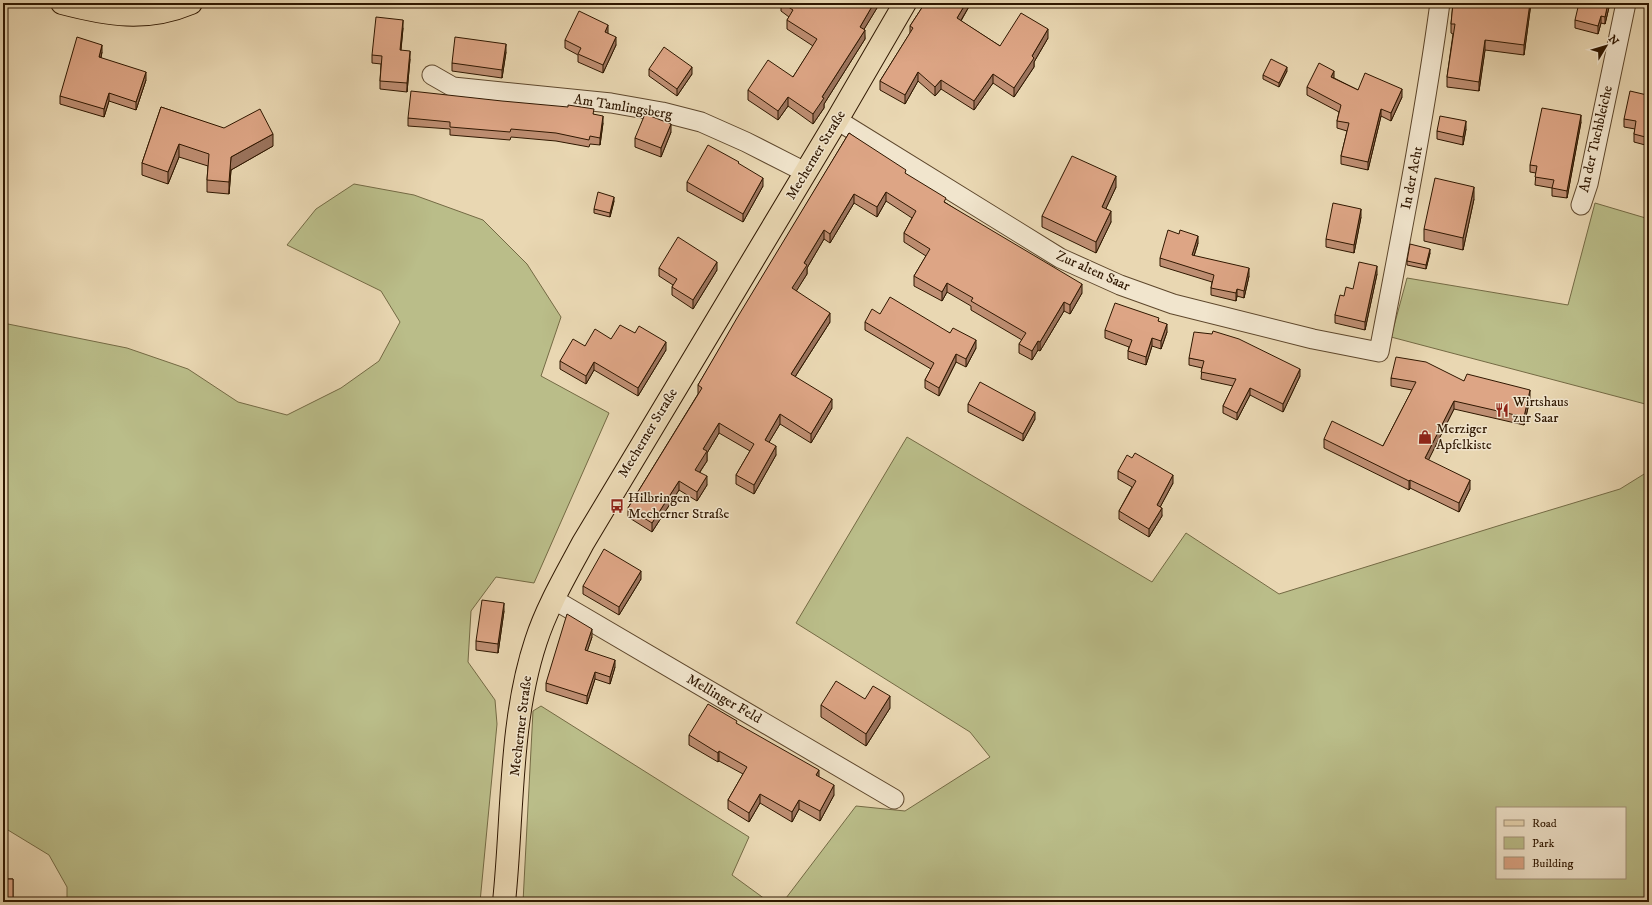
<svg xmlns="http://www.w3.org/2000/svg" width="1652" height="905" font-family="'IM FELL DW Pica',serif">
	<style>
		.green { fill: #babd89; stroke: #746a44; fill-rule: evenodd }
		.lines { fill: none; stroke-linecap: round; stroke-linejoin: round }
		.minor-casing { stroke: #5e472c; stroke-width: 21 }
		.major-casing { stroke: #2f1700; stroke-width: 24 }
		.minor { stroke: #f1e5cd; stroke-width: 19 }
		.major { stroke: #e9d7b2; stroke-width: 22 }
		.wall { fill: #be8e72; stroke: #2f1700 }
		.shaded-wall { fill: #9b745d; stroke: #2f1700 }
		.building { fill: #dda585; stroke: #2f1700 }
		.labels { text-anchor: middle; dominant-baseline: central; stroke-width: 3; stroke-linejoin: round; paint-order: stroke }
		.street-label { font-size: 14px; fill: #2f1700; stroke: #f1e5cd }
		.poi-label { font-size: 14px; fill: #2f1700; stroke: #f1e5cd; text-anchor: start }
	</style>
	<rect width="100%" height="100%" fill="#e9d7b2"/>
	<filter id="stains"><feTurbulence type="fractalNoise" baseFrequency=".005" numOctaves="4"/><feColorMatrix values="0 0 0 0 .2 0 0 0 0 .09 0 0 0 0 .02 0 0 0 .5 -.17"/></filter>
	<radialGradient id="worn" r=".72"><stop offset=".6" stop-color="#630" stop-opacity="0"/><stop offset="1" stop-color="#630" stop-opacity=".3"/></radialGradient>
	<path class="green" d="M354 184 414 195 483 220 527 264 561 317 541 376 609 413 534 583 496 577 471 611 468 662 495 700 497 724 480 902H67V887L49 855 3 827V323L127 348 188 369 238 402 287 415 341 388 379 361 400 322 381 291 287 245 316 209Z
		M1595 203 1649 219V405L1391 337 1407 278 1568 305Z
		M907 437 1152 582 1186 533 1279 594 1504 524 1620 489 1649 471V902H783L856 806 905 811 990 757 970 732 796 623ZM1497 808H1625V878H1497Z
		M541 706 749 837 732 875 769 902H523L533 711Z"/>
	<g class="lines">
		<defs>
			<path id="minor" d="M432 75 453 87 611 103 662 112 701 122 746 142 805 172
				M837 120 1060 258 1120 285 1173 304 1313 339 1379 352C1401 236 1424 120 1440 3
				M1581 205 1588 184 1626 3
				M553 599 894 799"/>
			<path id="major" d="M62 3C108 15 146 22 191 3
				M504 902C513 818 509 722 536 641 547 607 566 575 583 543L837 120 905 3"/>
		</defs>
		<use href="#minor" class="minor-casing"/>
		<use href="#major" class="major-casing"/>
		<use href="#minor" class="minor"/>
		<use href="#major" class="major"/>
	</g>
	<path class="wall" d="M781 3H880L864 29 865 39 824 104V108L813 124 788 106 778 120 748 100V90L793 77 813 46 787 29V20L789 17 781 11Z
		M925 3H971L961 21 1000 46 1048 38 1034 62V67L1014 97 993 83 974 110 941 89 935 96 918 81 905 104 880 90V81L910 33V26Z
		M1453 3H1531L1524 55 1485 50 1479 91 1447 87V77L1453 34 1451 33V24Z
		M1610 3 1605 24 1601 23 1598 34 1575 28V20Z
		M403 28 401 50 410 59 407 92 380 89V81L381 64 372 63V55Z
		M608 33 616 45 603 73 578 62V55L565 48V40Z
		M102 52 101 58 146 80 136 110 109 101 104 117 60 104V96Z
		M506 52 502 78 452 71V63Z
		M649 69 692 74 677 96 649 76Z
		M1287 71 1279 87 1263 79V75Z
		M1334 78 1358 90 1402 97 1391 121 1381 116 1368 170 1341 164V156L1347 131 1337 128V121L1339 112 1307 95V87Z
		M1649 85V146L1634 142V134L1635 129 1624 127V119L1647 95Z
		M161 107 273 146 231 170 229 194 207 192V180L208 166 179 157 168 184 142 175V163Z
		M594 114 603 123 600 145 590 144 589 147 556 141 511 137 510 140 450 135V129L408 126V118Z
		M1581 122 1567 198 1552 196V188L1535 185 1536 173 1530 172V165Z
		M1466 129 1463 145 1437 139V131Z
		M671 132 661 157 635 147V138Z
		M849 133 946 203 1082 293 1070 314 1064 311 1040 351 1038 350 1032 360 1019 353V344L1022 340 971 310V306L947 292 942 301 914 286V276L926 256 904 242V233L912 218 886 201 877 217 854 203 830 243 824 239 807 268V274L796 291 830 322 795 377 832 408 811 443 780 424 769 442 776 455 754 494 736 484V475L750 451 719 433 707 453V461L700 472 707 485 697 501 679 490 652 532 628 517V508L698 394V385Z
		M739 164 763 186 743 222 687 191V182Z
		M1116 187 1106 208 1111 222 1096 253 1042 227V216Z
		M1474 199 1463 250 1424 241V229Z
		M614 201 610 217 594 213V209Z
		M1361 217 1354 253 1326 247V239Z
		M1198 243 1194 256 1249 276 1244 298 1237 296 1236 301 1211 295V288L1212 282 1160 266V258Z
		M1430 253 1426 269 1407 265V261Z
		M659 268 717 270 693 309 672 295V287L673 285 659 276Z
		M1377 274 1365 330 1335 323V315L1344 296Z
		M880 314 950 333 976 348 966 367 956 362 939 396 925 388V380L931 369 865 330V322Z
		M1159 321 1167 332 1161 349 1152 346 1146 365 1128 359V351L1129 347 1105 338V330Z
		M635 333 666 350 638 396 594 370 586 384 560 369V361L585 346Z
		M1189 358 1300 376 1283 412 1250 395 1237 420 1223 413V406L1233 386 1201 379 1202 368 1189 365Z
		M1391 378 1464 381 1530 399 1524 425 1454 409 1428 460 1470 489 1459 512 1410 488 1409 490 1324 448V439L1383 446 1412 390 1391 386Z
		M968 404 1035 419 1023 441 968 412Z
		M1118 471 1173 483 1160 507 1162 516 1149 537 1119 519V511L1132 487 1118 479Z
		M641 579 619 615 583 594V586Z
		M504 611 498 653 476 650V641Z
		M592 637 587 651 615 667 610 684 595 679 587 704 546 691V683Z
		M821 705 890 708 866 746 821 717Z
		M737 724 819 777 834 795 820 821 799 809 792 822 760 803 749 822 728 809V800L743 774 719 761 718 762 689 745V735Z
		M3 879H13V902H3Z"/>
	<path class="shaded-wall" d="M874 3H880L860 36V27Z
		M966 3H971L957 27V18Z
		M1530 3H1531L1524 55V45Z
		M1608 3H1610L1605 24V17Z
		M1601 16V23L1598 34V26Z
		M403 20V28L400 58V50Z
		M608 25V33L605 40V32Z
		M1048 29V38L1034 62V67L1014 97V88L1032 56Z
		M865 30V39L824 104V108L813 124V114L822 97Z
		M616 37V45L603 73V65Z
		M1485 40V50L1479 91V82Z
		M506 44V52L502 78V70Z
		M102 45V52L99 65V57Z
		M410 51V59L407 92V83Z
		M692 67V74L677 96V89Z
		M1287 67V71L1279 87V83Z
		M1334 71V78L1331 77Z
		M146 72V80L136 110V102Z
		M918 72V81L905 104V95Z
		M993 74V83L974 110V101Z
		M941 80V89L935 96V87Z
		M1402 89V97L1391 121V113Z
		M109 93V101L104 117V109Z
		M788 97V106L778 120V111Z
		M1381 109V116L1368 170V162Z
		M1581 115V122L1567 198V191Z
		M603 116V123L600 145V138Z
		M1466 121V129L1463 145V137Z
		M671 124V132L661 157V148Z
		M273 134V146L231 170 229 194V182L231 157Z
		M179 144V157L168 184V172Z
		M1116 176V187L1102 217V207Z
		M763 178V186L743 222V214Z
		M1474 187V199L1463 250V238Z
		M886 192V201L877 217V207Z
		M854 194V203L830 243V234Z
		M614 197V201L610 217V213Z
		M1361 209V217L1354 253V245Z
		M1111 211V222L1096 253V242Z
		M824 230V239L807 268V274L792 298V288L804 263Z
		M1198 236V243L1192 262V255Z
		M1430 249V253L1426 269V265Z
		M717 262V270L693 309V300Z
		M1377 266V274L1365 330V322Z
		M1249 268V276L1244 298V291Z
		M947 283V292L942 301V292Z
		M1082 284V293L1070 314V305Z
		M1237 289V296L1236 301V293Z
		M1064 302V311L1040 351V342Z
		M830 313V322L791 383V374Z
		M1167 324V332L1161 349V341Z
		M1152 338V346L1146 365V357Z
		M976 340V348L966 367V359Z
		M1038 341V350L1032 360V351Z
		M666 342V350L638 396V388Z
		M956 354V362L939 396V388Z
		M594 362V370L586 384V376Z
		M1300 369V376L1283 412V404Z
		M1250 388V395L1237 420V413Z
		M1530 390V399L1524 425V417Z
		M832 399V408L811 443V434Z
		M1454 401V409L1425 467V458Z
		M1035 412V419L1023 441V434Z
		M780 414V424L765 449V440Z
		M719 423V433L707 453V461L695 479V470L703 449Z
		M776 446V455L754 494V485Z
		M1173 475V483L1157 513V505Z
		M707 476V485L697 501V492Z
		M1410 480V488L1409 490V481Z
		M1470 480V489L1459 512V503Z
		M679 481V490L652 532V523Z
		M1162 508V516L1149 537V529Z
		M641 571V579L619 615V607Z
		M504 603V611L498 653V644Z
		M592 629V637L585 658V650Z
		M615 660V667L610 684V677Z
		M595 672V679L587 704V696Z
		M890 696V708L866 746V734Z
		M719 751V761L718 762V753Z
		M819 770V779L816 775Z
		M834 785V795L820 821V811Z
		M760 794V803L749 822V813Z
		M799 800V809L792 822V812Z"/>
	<path class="building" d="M782 3H874L860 27 865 30 822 97 824 98 813 114 788 97 778 111 748 90 768 60 793 77 817 39 787 20 793 10Z
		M925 3H966L957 18 1000 46 1021 13 1048 29 1032 56 1034 58 1014 88 993 74 974 101 941 80 935 87 918 72 905 95 880 81 913 28 910 26Z
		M1453 3H1530L1524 45 1485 40 1479 82 1447 77 1455 24H1451Z
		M1579 3H1608L1605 17 1601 16 1598 26 1575 20Z
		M579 11 608 25 605 32 616 37 603 65 578 54 581 48 565 40Z
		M376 17 403 20 400 50 410 51 407 83 380 81 382 56 372 55Z
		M77 37 102 45 99 57 146 72 136 102 109 93 104 109 60 96Z
		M455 37 506 44 502 70 452 63Z
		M664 47 692 67 677 89 649 69Z
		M1271 59 1287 67 1279 83 1263 75Z
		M1319 63 1334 71 1331 77 1358 90 1365 73 1402 89 1391 113 1381 109 1368 162 1341 156 1349 123 1337 121 1341 105 1307 87Z
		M1649 85V138L1634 134 1636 121 1624 119 1630 91 1647 95Z
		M411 91 502 101 568 107V105L594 109 593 114 603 116 600 138 590 136 589 140 556 133 511 129 510 132 450 127V122L408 118Z
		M161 107 224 128 260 109 273 134 231 157 229 182 207 180 209 154 179 144 168 172 142 163Z
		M1542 108 1581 115 1567 191 1552 188 1554 180 1535 177 1537 166 1530 165Z
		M645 114 671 124 661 148 635 138Z
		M1440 116 1466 121 1463 137 1437 131Z
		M849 133 906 170 905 173 946 198 944 202 1082 284 1070 305 1064 302 1040 342 1038 341 1032 351 1019 344 1026 333 971 301 973 298 947 283 942 292 914 276 930 249 904 233 916 211 886 192 877 207 854 194 830 234 824 230 804 263 807 265 792 288 830 313 791 374 832 399 811 434 780 414 765 440 776 446 754 485 736 475 754 444 719 423 703 449 707 451 695 470 707 476 697 492 679 481 652 523 628 508 702 388 698 385 737 318Z
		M708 145 739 162 738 163 763 178 743 214 687 182Z
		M1072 156 1116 176 1102 207 1111 211 1096 242 1042 216Z
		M1435 178 1474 187 1463 238 1424 229Z
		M598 192 614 197 610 213 594 209Z
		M1333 203 1361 209 1354 245 1326 239Z
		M1168 230 1179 234 1180 230 1198 236 1192 255 1249 268 1244 291 1237 289 1236 293 1211 288 1214 275 1160 258Z
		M678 237 717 262 693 300 672 287 677 279 659 268Z
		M1410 244 1430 249 1426 265 1407 261Z
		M1359 262 1377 266 1365 322 1335 315 1340 295 1344 296 1346 287 1353 289Z
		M890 297 950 333 953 328 976 340 966 359 956 354 939 388 925 380 934 363 865 322 872 309 880 314Z
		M1115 303 1159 318 1158 321 1167 324 1161 341 1152 338 1146 357 1128 351 1132 340 1105 330Z
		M620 325 635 333 639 326 666 342 638 388 594 362 586 376 560 361 573 339 585 346 595 329 611 339Z
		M1213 331 1239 339 1300 369 1283 404 1250 388 1237 413 1223 406 1236 379 1201 372 1204 361 1189 358 1194 332 1212 334Z
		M1396 357 1426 362 1464 381 1467 374 1530 390 1524 417 1454 401 1425 458 1470 480 1459 503 1410 480 1409 481 1324 439 1332 421 1383 446 1416 382 1391 378Z
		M980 382 1035 412 1023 434 968 404Z
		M1135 453 1173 475 1157 505 1162 508 1149 529 1119 511 1136 481 1118 471 1127 455 1132 458Z
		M604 549 641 571 619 607 583 586Z
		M482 600 504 603 498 644 476 641Z
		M567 614 592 629 585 650 615 660 610 677 595 672 587 696 546 683Z
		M836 681 865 699 873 686 890 696 866 734 821 705Z
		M708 704 737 721 736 723 819 770 816 775 834 785 820 811 799 800 792 812 760 794 749 813 728 800 747 767 719 751 718 753 689 735Z
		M3 879H13V899L3 898Z"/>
	<defs>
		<symbol id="restaurant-bare" viewBox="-9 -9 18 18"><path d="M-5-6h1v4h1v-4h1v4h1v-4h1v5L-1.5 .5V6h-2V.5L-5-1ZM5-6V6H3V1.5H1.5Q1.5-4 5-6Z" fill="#8f2418" stroke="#f1e5cd" stroke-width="2.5" paint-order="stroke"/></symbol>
		<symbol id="shop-bare" viewBox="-9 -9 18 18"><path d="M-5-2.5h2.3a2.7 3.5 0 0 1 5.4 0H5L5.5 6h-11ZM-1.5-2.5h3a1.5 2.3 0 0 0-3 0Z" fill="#8f2418" stroke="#f1e5cd" stroke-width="2.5" paint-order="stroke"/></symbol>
		<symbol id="bus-bare" viewBox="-9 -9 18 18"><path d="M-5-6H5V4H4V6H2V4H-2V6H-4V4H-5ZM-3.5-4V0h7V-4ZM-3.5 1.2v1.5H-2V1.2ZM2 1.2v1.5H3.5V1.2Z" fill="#8f2418" stroke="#f1e5cd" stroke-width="2.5" paint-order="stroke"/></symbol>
	</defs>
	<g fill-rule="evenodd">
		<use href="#restaurant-bare" x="1492" y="400" width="20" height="20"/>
		<use href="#shop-bare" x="1415" y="427" width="20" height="20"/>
		<use href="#bus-bare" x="607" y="496" width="20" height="20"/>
	</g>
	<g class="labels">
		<g class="street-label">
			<text transform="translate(623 107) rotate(9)">Am Tamlingsberg</text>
			<text transform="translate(1596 139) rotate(-77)">An der Tuchbleiche</text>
			<text transform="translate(816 155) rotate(-59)">Mecherner Straße</text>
			<text transform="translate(1412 178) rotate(-79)">In der Acht</text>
			<text transform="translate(1093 271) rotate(24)">Zur alten Saar</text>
			<text transform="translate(648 433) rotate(-59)">Mecherner Straße</text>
			<text transform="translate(724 699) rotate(30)">Mellinger Feld</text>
			<text transform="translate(521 726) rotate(-83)">Mecherner Straße</text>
		</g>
		<g class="poi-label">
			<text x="1513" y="402">Wirtshaus<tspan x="1513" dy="16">zur Saar</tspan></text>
			<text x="1436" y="429">Merziger<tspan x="1436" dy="16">Apfelkiste</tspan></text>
			<text x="628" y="498">Hilbringen<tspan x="628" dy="16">Mecherner Straße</tspan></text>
		</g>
	</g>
	<rect width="1652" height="905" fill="none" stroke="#e9d7b2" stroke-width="16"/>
	<rect x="4" y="4" width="1644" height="897" fill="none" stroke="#2f1700" stroke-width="2"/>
	<rect x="8" y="8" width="1636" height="889" fill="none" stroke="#2f1700"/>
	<rect x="1496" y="807" width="130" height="72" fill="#f1e5cd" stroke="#a3937b"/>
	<rect x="1504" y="820" width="20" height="6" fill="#e9d7b2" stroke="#a3937b"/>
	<text x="1532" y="827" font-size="12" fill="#2f1700">Road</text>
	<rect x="1504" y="837" width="20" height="12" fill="#babd89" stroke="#a3937b"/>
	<text x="1532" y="847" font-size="12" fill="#2f1700">Park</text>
	<rect x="1504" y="857" width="20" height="12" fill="#dda585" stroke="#a3937b"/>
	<text x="1532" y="867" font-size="12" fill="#2f1700">Building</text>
	<g transform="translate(1606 46) rotate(52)" stroke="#f1e5cd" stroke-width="3" paint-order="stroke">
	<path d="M0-3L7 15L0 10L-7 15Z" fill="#2f1700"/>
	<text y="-6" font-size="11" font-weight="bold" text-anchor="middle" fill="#2f1700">N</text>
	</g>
	<rect width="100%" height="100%" filter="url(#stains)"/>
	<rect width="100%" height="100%" fill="url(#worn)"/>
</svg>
